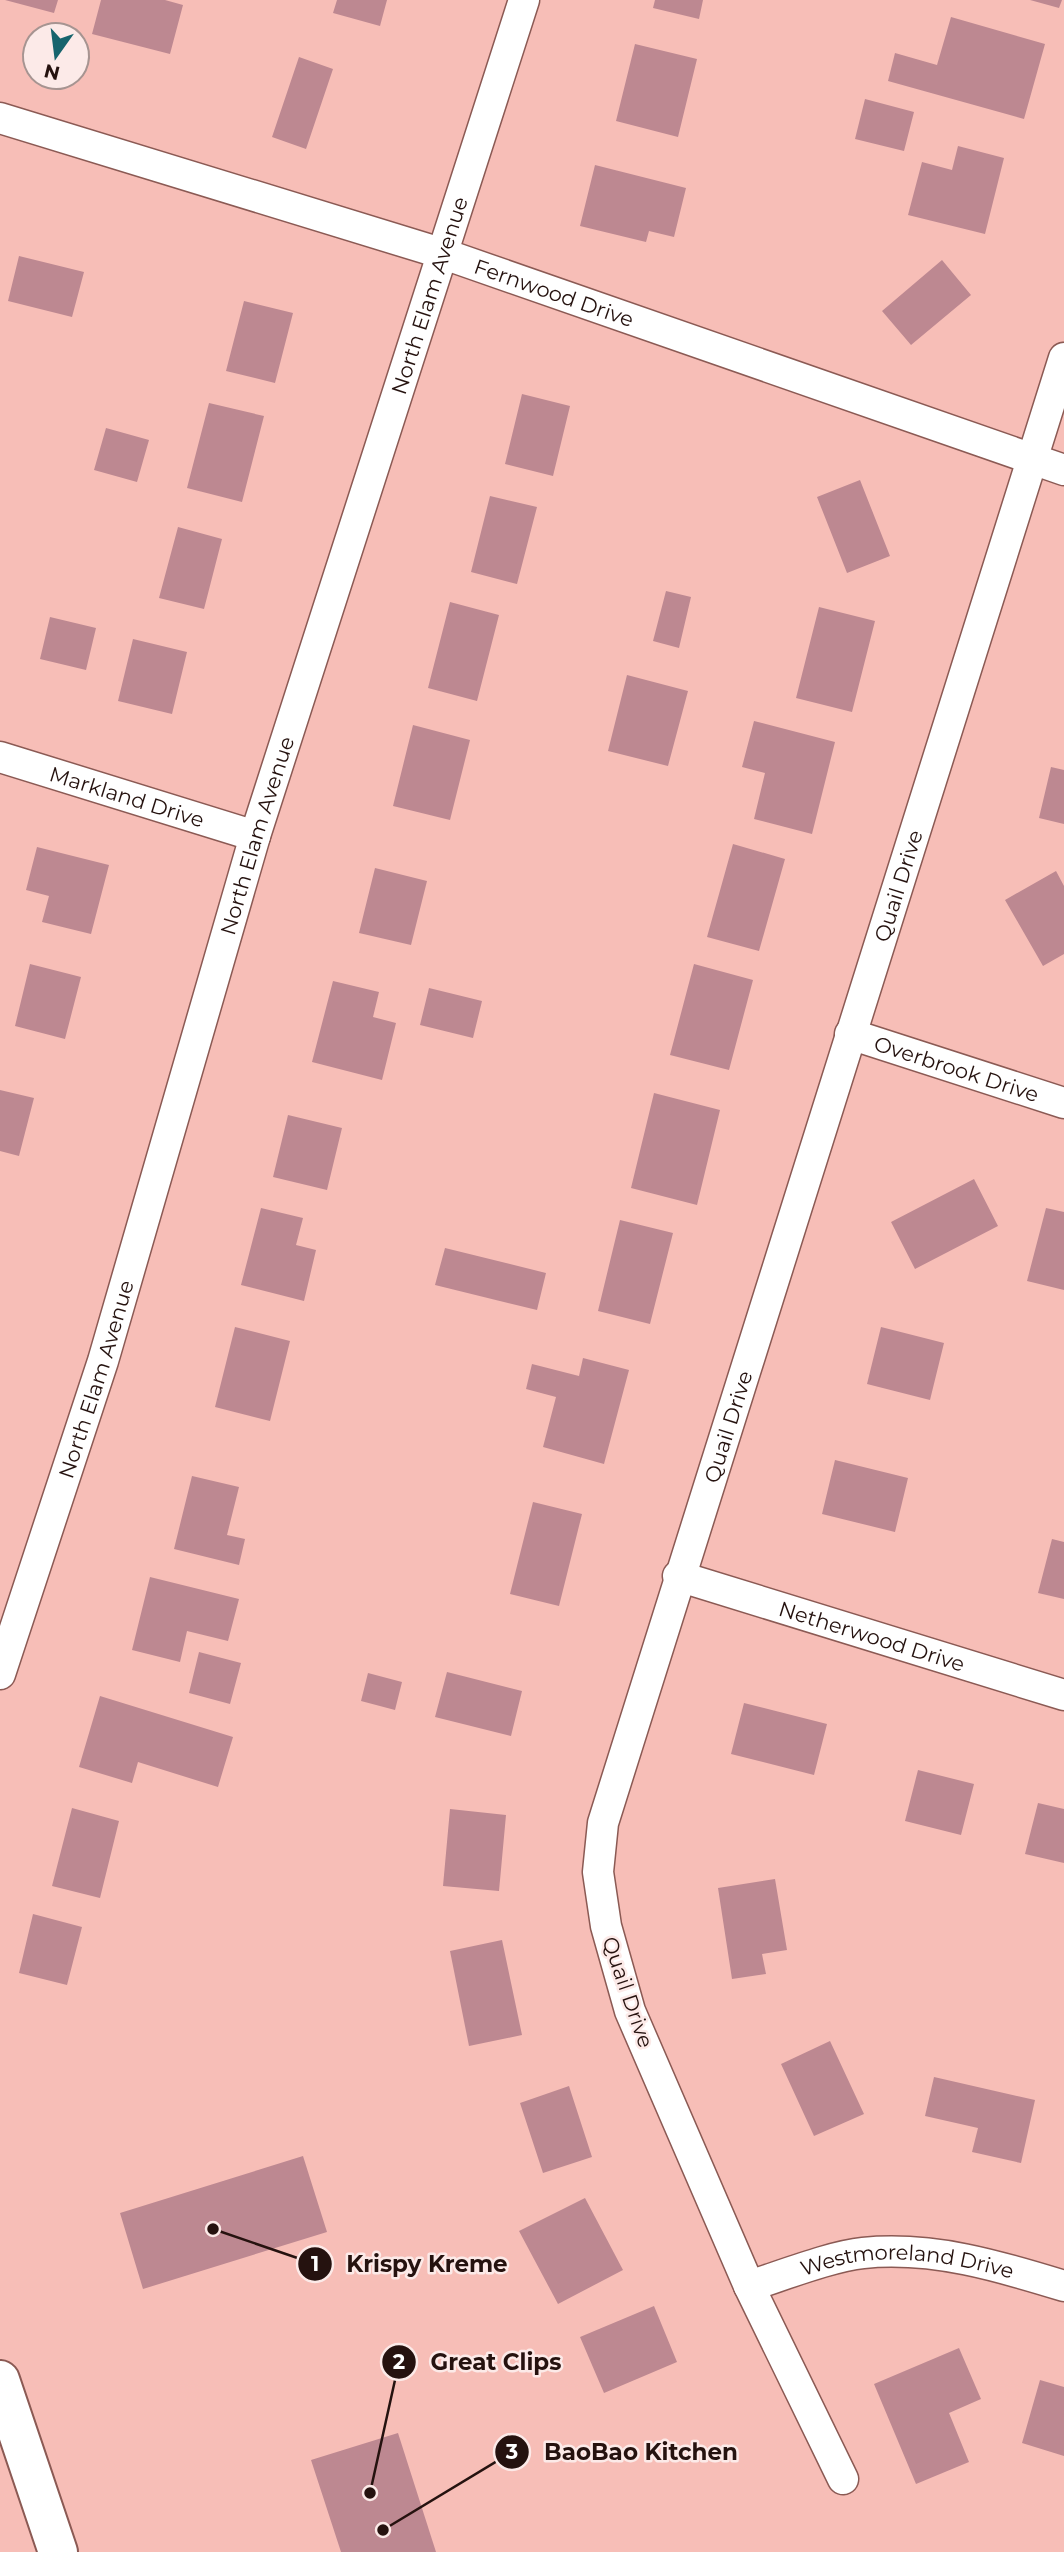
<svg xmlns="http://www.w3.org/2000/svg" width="1064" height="2552" font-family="Montserrat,sans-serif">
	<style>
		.building { fill: #bd8891 }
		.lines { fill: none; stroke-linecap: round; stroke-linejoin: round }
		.street-casing { stroke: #8b5a54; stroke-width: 33 }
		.primary-casing { stroke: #8b5a54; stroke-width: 42 }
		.street { stroke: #fff; stroke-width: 30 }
		.primary { stroke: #fff; stroke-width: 38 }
		.labels { text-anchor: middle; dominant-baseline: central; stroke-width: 5; stroke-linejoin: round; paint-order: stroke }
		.street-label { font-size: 21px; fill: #25120f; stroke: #fceae8 }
		.leader { fill: none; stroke: #25120f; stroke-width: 2.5 }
		.callout-dot { fill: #25120f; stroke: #fceae8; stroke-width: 2.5 }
		.mark-label { font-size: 21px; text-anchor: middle; font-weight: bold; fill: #fff }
		.callout-label { font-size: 23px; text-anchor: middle; font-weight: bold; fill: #25120f; stroke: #fceae8; stroke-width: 5; stroke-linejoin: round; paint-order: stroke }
	</style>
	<rect width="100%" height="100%" fill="#f7beb7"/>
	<path class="building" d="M5 0H58L54 13Z
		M101 0H165L183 5 170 54 92 34Z
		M337 0H387L380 26 333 13Z
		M655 0H703L699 19 653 8Z
		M1030 0H1062L1059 8Z
		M951 17 1045 44 1024 119 888 81 895 53 937 65Z
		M635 44 697 59 678 137 616 121Z
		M299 57 333 69 306 149 272 137Z
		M865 99 914 112 904 151 855 139Z
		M958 146 1004 158 985 234 908 215 922 162 952 170Z
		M595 165 686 188 674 237 649 231 646 242 580 226Z
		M19 256 84 272 72 317 8 301Z
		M942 260 971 295 911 345 882 311Z
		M244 301 293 313 275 383 226 371Z
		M522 394 570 406 553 476 505 464Z
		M209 403 264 416 242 502 187 488Z
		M106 428 149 440 137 482 94 470Z
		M860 480 890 556 847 573 817 497Z
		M490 496 537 507 517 584 471 572Z
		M178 527 222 539 204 609 159 598Z
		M666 591 691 597 679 648 653 641Z
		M450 602 499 615 477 701 428 688Z
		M819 607 875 621 852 712 796 698Z
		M50 617 96 628 86 670 40 659Z
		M133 639 187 652 172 714 118 701Z
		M627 675 688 691 668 766 608 751Z
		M754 721 835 742 812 834 754 819 765 773 742 767Z
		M413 725 470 740 450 820 393 806Z
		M1051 767 1064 770V824L1039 818Z
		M733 844 785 859 759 951 707 937Z
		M37 847 109 865 91 934 42 922 49 896 26 890Z
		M375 868 427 881 411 945 359 933Z
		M1056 871 1064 886V954L1043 966 1005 900Z
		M30 964 81 977 65 1039 15 1026Z
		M694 964 753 980 729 1070 670 1055Z
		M333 981 379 992 373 1017 396 1023 382 1080 312 1062Z
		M429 988 482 1001 473 1038 420 1025Z
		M0 1090 34 1098 19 1156 0 1151Z
		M654 1093 720 1110 697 1205 631 1188Z
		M288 1115 342 1128 327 1190 273 1177Z
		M974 1179 998 1226 915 1269 891 1222Z
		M261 1208 303 1218 296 1245 316 1250 304 1301 241 1285Z
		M1046 1208 1064 1212V1290L1027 1281Z
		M620 1220 673 1233 650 1324 598 1311Z
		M445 1248 546 1273 537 1310 435 1285Z
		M235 1327 290 1341 270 1421 215 1407Z
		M881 1327 944 1343 930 1400 867 1384Z
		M583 1358 629 1370 604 1464 543 1447 556 1397 526 1389 532 1364 579 1376Z
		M835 1460 908 1478 895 1532 822 1514Z
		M192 1476 239 1487 227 1535 245 1539 239 1565 174 1549Z
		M533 1502 582 1514 559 1606 510 1594Z
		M1052 1539 1064 1542V1599L1038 1593Z
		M150 1577 239 1599 228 1641 187 1631 180 1662 132 1650Z
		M199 1652 241 1663 230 1704 189 1693Z
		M447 1672 522 1691 511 1736 435 1717Z
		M368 1673 402 1682 395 1710 361 1701Z
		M100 1696 233 1737 218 1787 138 1762 132 1783 79 1767Z
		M744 1703 827 1724 814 1775 731 1754Z
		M918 1770 974 1784 961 1835 905 1821Z
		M1038 1803 1064 1809V1863L1025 1854Z
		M72 1808 119 1821 100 1898 52 1886Z
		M450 1809 506 1815 499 1891 443 1886Z
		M775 1879 787 1950 762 1954 766 1974 732 1979 718 1888Z
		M33 1914 82 1927 67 1985 19 1973Z
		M502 1940 522 2035 469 2046 450 1951Z
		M830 2041 864 2114 814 2136 781 2064Z
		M934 2077 1035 2100 1021 2163 972 2152 978 2128 925 2116Z
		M569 2086 592 2157 543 2173 520 2103Z
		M303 2156 327 2232 143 2289 120 2213Z
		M585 2198 623 2270 558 2304 519 2231Z
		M654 2306 677 2362 604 2393 580 2337Z
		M959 2348 981 2399 949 2413 969 2462 916 2484 874 2384Z
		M1040 2380 1064 2387V2456L1022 2443Z
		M398 2433 436 2552H341L311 2460Z"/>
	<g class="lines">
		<defs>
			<g id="street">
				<path id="s1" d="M0 118 444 254 1064 470"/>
				<path id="s2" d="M0 757 255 836"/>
				<path id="s3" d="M850 1034 1064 1103"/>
				<path id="s4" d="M678 1576 1064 1695"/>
				<path id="s5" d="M0 1674 103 1361 255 836 524 0"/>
				<path id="s6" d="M749 2286C781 2276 832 2256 863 2253 933 2246 999 2266 1064 2286"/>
				<path id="s7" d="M843 2479 749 2286 630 2011 606 1926 598 1872 603 1823 1064 358"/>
			</g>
			<path id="primary" d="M0 2380 58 2552"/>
		</defs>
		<use href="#street" class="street-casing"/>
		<use href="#primary" class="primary-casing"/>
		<use href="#street" class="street"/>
		<use href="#primary" class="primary"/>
	</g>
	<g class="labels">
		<g class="street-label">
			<text stroke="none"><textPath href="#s1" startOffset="581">Fernwood Drive</textPath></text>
			<text stroke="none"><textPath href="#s5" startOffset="1444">North Elam Avenue</textPath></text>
			<text stroke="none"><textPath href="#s2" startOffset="133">Markland Drive</textPath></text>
			<text stroke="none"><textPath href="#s5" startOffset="877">North Elam Avenue</textPath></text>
			<text stroke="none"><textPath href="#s7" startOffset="1689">Quail Drive</textPath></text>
			<text stroke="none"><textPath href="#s3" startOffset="112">Overbrook Drive</textPath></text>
			<text stroke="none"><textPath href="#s5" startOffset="310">North Elam Avenue</textPath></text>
			<text stroke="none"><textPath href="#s7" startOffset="1122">Quail Drive</textPath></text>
			<text stroke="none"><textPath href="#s4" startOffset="203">Netherwood Drive</textPath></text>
			<text transform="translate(628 1992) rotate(71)">Quail Drive</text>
			<text stroke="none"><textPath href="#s6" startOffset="163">Westmoreland Drive</textPath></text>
		</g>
	</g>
	<path class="leader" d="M213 2229L315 2264M370 2493L399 2362M383 2530L512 2452"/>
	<g class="callout-dot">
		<circle cx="213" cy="2229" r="7"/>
		<circle cx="370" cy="2493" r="7"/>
		<circle cx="383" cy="2530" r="7"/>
		<circle cx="315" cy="2264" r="18"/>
		<circle cx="399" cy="2362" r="18"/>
		<circle cx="512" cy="2452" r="18"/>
	</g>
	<g class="mark-label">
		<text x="315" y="2271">1</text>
		<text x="399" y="2369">2</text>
		<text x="512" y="2459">3</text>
	</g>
	<g class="callout-label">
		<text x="427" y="2272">Krispy Kreme</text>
		<text x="496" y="2370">Great Clips</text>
		<text x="641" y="2460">BaoBao Kitchen</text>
	</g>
	<g transform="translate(56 56) rotate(194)"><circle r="33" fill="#fceae8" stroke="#a69491" stroke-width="2"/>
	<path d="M0-5L12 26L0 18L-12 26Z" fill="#16646d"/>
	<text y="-10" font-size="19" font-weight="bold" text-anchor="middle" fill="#25120f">N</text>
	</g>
</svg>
